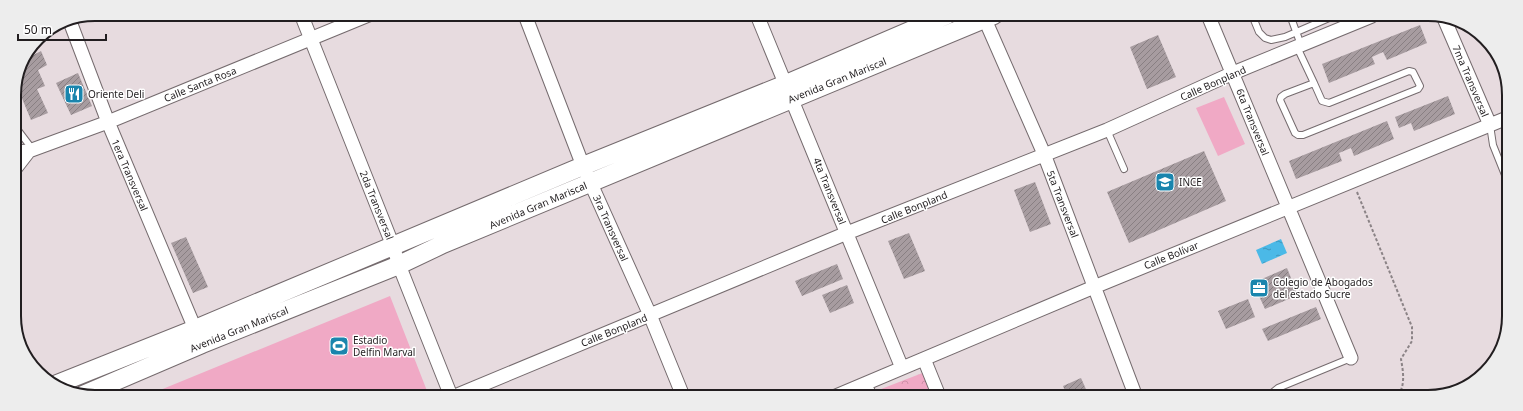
<svg xmlns="http://www.w3.org/2000/svg" width="1523" height="411" font-family="'Noto Sans',sans-serif">
	<style>
		.park { fill: url(#park-crowns) }
		.pitch { fill: #f0a9c5 }
		.water { fill: url(#water-ripples) }
		.building { fill: url(#building-hatch) }
		.lines { fill: none; stroke-linecap: round; stroke-linejoin: round }
		.lane-casing { stroke: #756b6e; stroke-width: 8 }
		.street-casing { stroke: #756b6e; stroke-width: 15 }
		.secondary-casing { stroke: #756b6e; stroke-width: 20 }
		.path { stroke: #8b8386; stroke-width: 2; stroke-dasharray: 3 2; stroke-linecap: butt }
		.lane { stroke: #fff; stroke-width: 6 }
		.street { stroke: #fff; stroke-width: 13 }
		.secondary { stroke: #fff; stroke-width: 18 }
		.labels { text-anchor: middle; dominant-baseline: central; stroke-width: 3; stroke-linejoin: round; paint-order: stroke }
		.street-label { font-size: 10px; fill: #221e20; stroke: #fff }
		.poi-label { font-size: 10px; fill: #221e20; stroke: #fff; text-anchor: start }
		.rim { fill: none; stroke: #221e20; stroke-width: 2 }
	</style>
	<defs>
		<pattern id="park-crowns" width="20" height="18" patternUnits="userSpaceOnUse"><rect width="20" height="18" fill="#f0a9c5"/><path d="M2 6a3 3 0 1 1 6 0M12 15a3 3 0 1 1 6 0" fill="none" stroke="#ce91a9"/></pattern>
		<pattern id="water-ripples" width="26" height="14" patternUnits="userSpaceOnUse"><rect width="26" height="14" fill="#4bb9e7"/><path d="M2 4q2-2 4 0t4 0M15 11q2-2 4 0t4 0" fill="none" stroke="#3e96bb"/></pattern>
		<pattern id="building-hatch" width="6" height="6" patternUnits="userSpaceOnUse"><rect width="6" height="6" fill="#a79ca0"/><path d="M-1 1l2-2M0 6l6-6M5 7l2-2" fill="none" stroke="#887f82"/></pattern>
	</defs>
	<rect width="100%" height="100%" fill="#e7dbdf"/>
	<path class="park" d="M925 372 935 396H879L876 391Z"/>
	<path class="pitch" d="M1224 97 1245 144 1218 156 1196 108Z
		M390 296 429 396 148 395Z"/>
	<path class="water" d="M1281 239 1287 253 1262 264 1256 250Z"/>
	<path class="building" d="M1420 25 1427 43 1387 60 1383 52 1372 57 1375 64 1329 83 1322 64Z
		M1158 35 1176 77 1147 89 1130 47Z
		M41 51 47 65 38 70 45 86 37 89 48 113 31 120 21 96 15 98 14 90 22 61Z
		M78 73 92 106 71 115 56 83Z
		M1448 96 1455 114 1414 131 1411 123 1399 128 1395 117Z
		M1387 121 1394 139 1354 156 1351 148 1339 153 1342 161 1296 179 1289 161Z
		M1204 151 1226 201 1129 243 1107 192Z
		M1035 182 1051 224 1030 232 1014 190Z
		M909 233 925 271 904 279 888 241Z
		M186 237 208 287 193 293 171 243Z
		M837 264 843 279 802 296 795 281Z
		M1287 268 1298 295 1265 309 1253 283Z
		M847 285 854 303 830 313 822 295Z
		M1248 299 1255 317 1226 329 1218 311Z
		M1316 307 1321 319 1268 341 1262 329Z
		M1081 378 1089 396H1067L1063 386Z
		M1056 389 1059 396H1037Z"/>
	<g class="lines">
		<defs>
			<path id="lane" d="M1252 15 1259 32 1265 38 1271 40 1285 37 1336 15
				M1290 15 1301 45
				M1297 47 1314 83 1285 94 1281 97 1280 100 1295 133 1298 135H1303L1418 89 1420 86 1413 72 1409 71 1329 103 1322 101 1314 83
				M14 125 33 150
				M1490 125 1493 145 1507 180
				M1107 130 1124 169
				M1273 397V392L1278 388 1351 358"/>
			<path id="street" d="M301 14 393 246 399 265 451 396
				M525 15 583 166 650 315 683 396
				M757 15 902 368
				M983 15 1044 154 1136 397
				M1208 15 1351 358
				M1443 16 1490 125
				M69 19 108 122 198 336
				M15 152 29 151 108 122 371 14
				M15 169 29 151
				M924 359 939 396
				M865 384 870 396
				M455 396 847 233 1107 130 1233 73 1372 16
				M836 396 1094 287 1507 118"/>
			<path id="secondary" d="M57 384 195 329 583 166 786 84 947 15
				M83 395 202 344 399 265 443 244 994 15"/>
		</defs>
		<use href="#lane" class="lane-casing"/>
		<use href="#street" class="street-casing"/>
		<use href="#secondary" class="secondary-casing"/>
		<path class="path" d="M1357 192 1412 327V341L1401 359C1403 371 1406 386 1397 397"/>
		<use href="#lane" class="lane"/>
		<use href="#street" class="street"/>
		<use href="#secondary" class="secondary"/>
	</g>
	<defs>
		<symbol id="restaurant-square" viewBox="-11 -11 22 22"><rect x="-9" y="-9" width="18" height="18" rx="4" fill="#1a85ad" stroke="#fff"/><path d="M-5-6h1v4h1v-4h1v4h1v-4h1v5L-1.5 .5V6h-2V.5L-5-1ZM5-6V6H3V1.5H1.5Q1.5-4 5-6Z" fill="#fff"/></symbol>
		<symbol id="university-square" viewBox="-11 -11 22 22"><rect x="-9" y="-9" width="18" height="18" rx="4" fill="#1a85ad" stroke="#fff"/><path d="M0-5L7-2L0 1L-7-2ZM-4 1L0 2.5L4 1V4Q0 6-4 4Z" fill="#fff"/></symbol>
		<symbol id="office-square" viewBox="-11 -11 22 22"><rect x="-9" y="-9" width="18" height="18" rx="4" fill="#1a85ad" stroke="#fff"/><path d="M-6-3h4V-5.5h4V-3h4V5H-6ZM-1-4.5V-3h2v-1.5ZM-6 0V1H6V0Z" fill="#fff"/></symbol>
		<symbol id="stadium-square" viewBox="-11 -11 22 22"><rect x="-9" y="-9" width="18" height="18" rx="4" fill="#1a85ad" stroke="#fff"/><path d="M0-5a6.5 5 0 1 0 0 10a6.5 5 0 1 0 0-10ZM-3.5-1.8h7v3.6h-7Z" fill="#fff"/></symbol>
	</defs>
	<g fill-rule="evenodd">
		<use href="#restaurant-square" x="63" y="83" width="22" height="22"/>
		<use href="#university-square" x="1154" y="171" width="22" height="22"/>
		<use href="#office-square" x="1248" y="277" width="22" height="22"/>
		<use href="#stadium-square" x="328" y="335" width="22" height="22"/>
	</g>
	<g class="labels">
		<g class="street-label">
			<text transform="translate(837 80) rotate(-22)">Avenida Gran Mariscal</text>
			<text transform="translate(1471 81) rotate(67)">7ma Transversal</text>
			<text transform="translate(1213 83) rotate(-24)">Calle Bonpland</text>
			<text transform="translate(200 84) rotate(-22)">Calle Santa Rosa</text>
			<text transform="translate(1253 122) rotate(68)">6ta Transversal</text>
			<text transform="translate(130 175) rotate(67)">1era Transversal</text>
			<text transform="translate(830 191) rotate(68)">4ta Transversal</text>
			<text transform="translate(1063 204) rotate(69)">5ta Transversal</text>
			<text transform="translate(377 205) rotate(68)">2da Transversal</text>
			<text transform="translate(538 205) rotate(-23)">Avenida Gran Mariscal</text>
			<text transform="translate(914 207) rotate(-22)">Calle Bonpland</text>
			<text transform="translate(611 228) rotate(66)">3ra Transversal</text>
			<text transform="translate(1171 255) rotate(-22)">Calle Bolívar</text>
			<text transform="translate(239 329) rotate(-22)">Avenida Gran Mariscal</text>
			<text transform="translate(614 330) rotate(-22)">Calle Bonpland</text>
		</g>
		<g class="poi-label">
			<text x="88" y="94">Oriente Deli</text>
			<text x="1179" y="182">INCE</text>
			<text x="1273" y="282">Colegio de Abogados<tspan x="1273" dy="12">del estado Sucre</tspan></text>
			<text x="353" y="340">Estadio<tspan x="353" dy="12">Delfin Marval</tspan></text>
		</g>
	</g>
	<path d="M0 0H1523V411H0ZM95 21H1428A74 74 0 0 1 1502 95V316A74 74 0 0 1 1428 390H95A74 74 0 0 1 21 316V95A74 74 0 0 1 95 21Z" fill="#ededed" fill-rule="evenodd"/>
	<path class="rim" d="M95 21H1428A74 74 0 0 1 1502 95V316A74 74 0 0 1 1428 390H95A74 74 0 0 1 21 316V95A74 74 0 0 1 95 21Z"/>
	<path d="M18 34v6h88v-6" fill="none" stroke="#221e20" stroke-width="2"/>
	<text x="24" y="34" font-size="12" fill="#221e20" stroke="#ffffff" stroke-width="3" paint-order="stroke">50 m</text>
</svg>
